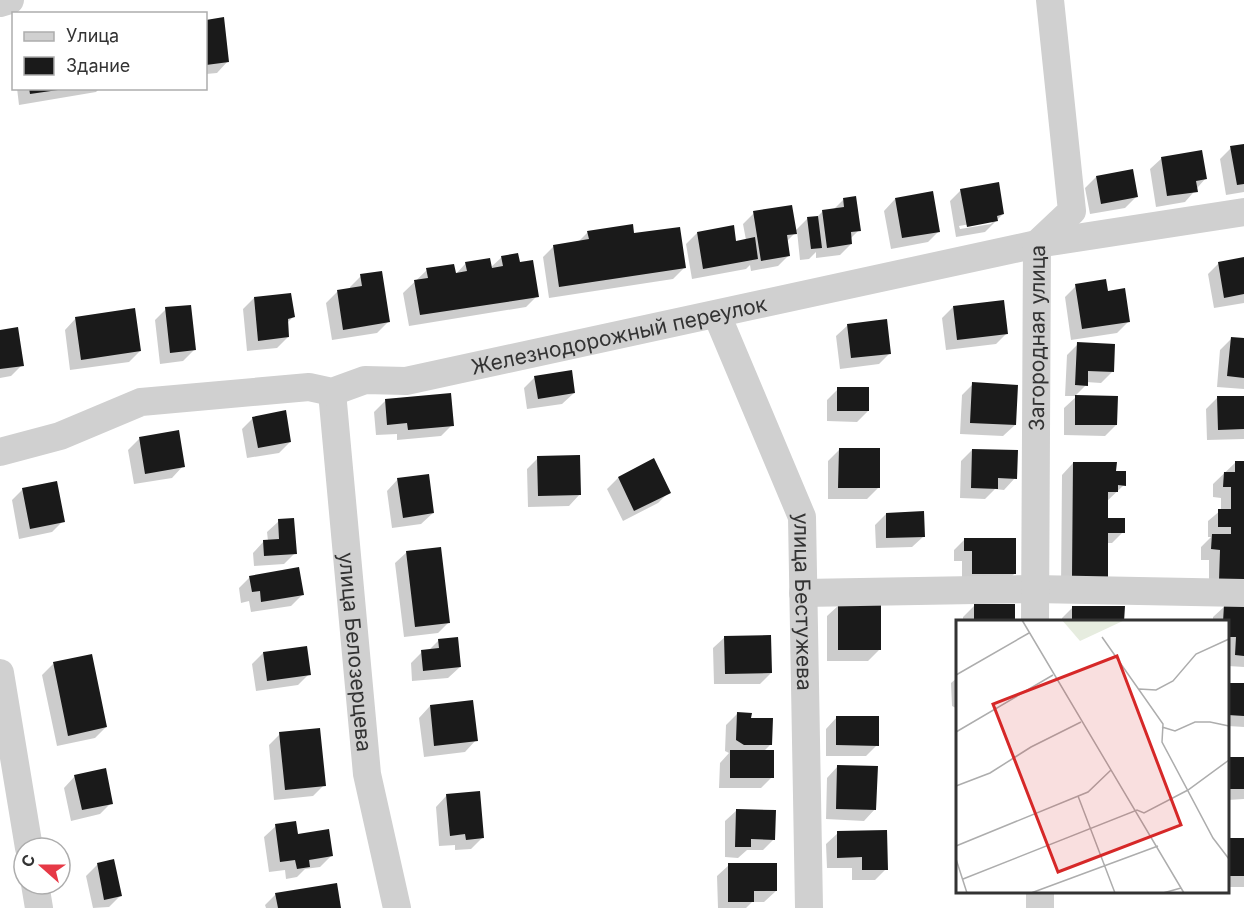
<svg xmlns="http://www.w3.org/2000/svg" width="1244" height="908" font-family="Inter,sans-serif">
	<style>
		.shadow { fill: #0003; fill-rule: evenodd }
		.building { fill: #1a1a1a }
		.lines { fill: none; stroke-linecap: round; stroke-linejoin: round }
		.street { stroke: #d0d0d0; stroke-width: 28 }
		.labels { text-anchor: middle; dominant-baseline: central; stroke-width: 6; stroke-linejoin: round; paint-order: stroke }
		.street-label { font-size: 21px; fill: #333; stroke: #fff }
		.inset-road { fill: none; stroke: #adadad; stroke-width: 1.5 }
		.view { fill: #d62828; fill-opacity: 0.15; stroke: #d62828; stroke-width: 3 }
		.inset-edge { fill: none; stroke: #333; stroke-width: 3 }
	</style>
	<rect width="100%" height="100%" fill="#fff"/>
	<path class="shadow" d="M222 19 228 61 217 73 206 74V21Z
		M17 88H100L96 92 19 105Z
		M1244 145V192L1226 195 1220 159 1231 148Z
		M1162 158 1205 179 1185 202 1156 207 1150 169Z
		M1096 177 1136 197 1125 208 1090 214 1085 188Z
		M961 190 1003 214 985 232 956 237 950 201ZM994 220 991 224 960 229 959 226Z
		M895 199 939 231 928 242 891 249 884 211Z
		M843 200 859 230 850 239 851 244 840 255 816 258V252L809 259 800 260 797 231 786 242 789 255 778 266 751 271 750 265 746 269 692 279 686 244 697 233 735 242 746 240 743 224 754 213 795 231 808 218 817 217 823 211 833 210Z
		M588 232 633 235 684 268 673 279 549 298 543 257 554 246 578 242Z
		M502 257 519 264 537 296 526 307 409 326 403 293 427 270 455 275 466 263 490 268Z
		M1244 258V303L1214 308 1208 274 1219 263Z
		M361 276 388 322 377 333 332 340 326 303 337 292 350 290V287Z
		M1076 286 1107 293 1128 322 1117 333 1071 340 1065 297Z
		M254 298 293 317 287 323 288 337 277 348 247 351 243 309Z
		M953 307 1007 333 996 344 946 350 942 318Z
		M166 309 194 350 183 361 160 364 155 320Z
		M76 318 140 351 129 362 70 370 65 330Z
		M848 325 890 353 879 364 840 369 836 336Z
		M0 332 22 365 11 376 0 378Z
		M1232 338 1244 339V389L1217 387 1220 350Z
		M1078 344 1112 372 1101 383 1086 382V385L1075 396H1065L1067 355Z
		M535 377 574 393 562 404 527 409 524 388Z
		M973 384 1015 425 1003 436 960 434 962 395Z
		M838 389 868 411 857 422 827 421V400Z
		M1076 397 1116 425 1105 436 1064 435V408Z
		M1244 397V439L1207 440 1206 409 1217 398Z
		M386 400 452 425 441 436 397 440V434L376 435 374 412Z
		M253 418 290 442 279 453 247 458 242 429Z
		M139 439 183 466 172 478 134 484 128 450Z
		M839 450 878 488 867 499H828V461Z
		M972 450 1015 478 1004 490 995 489 985 499 960 498 961 461Z
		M538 458 580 494 569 506 528 507 527 469Z
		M1236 462H1244V591L1209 590V560H1201V547L1211 537H1208V521L1221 510V498L1213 497V484Z
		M1073 463 1115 473 1124 485 1106 502V520L1123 532 1112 543H1107L1061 588 1062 475Z
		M618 478 669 492 658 503 623 521 607 489Z
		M398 479 433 513 421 524 392 528 387 491Z
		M23 489 63 521 52 532 19 539 12 500Z
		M886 514 924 536 912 547 876 548 875 525Z
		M279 521 295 553 284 564 254 566 253 553 264 541H268L267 532Z
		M965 539 1015 573 1004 585H962V561H954V550Z
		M407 552 449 622 438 633 404 637 395 563Z
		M250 577 302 595 291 606 251 612 249 601 241 603 239 588Z
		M839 605 879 650 868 661H827V616Z
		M974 606 1014 622H963V617Z
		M1225 606 1244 607V667L1228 666V622H1213V617Z
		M1073 607 1123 622H1062V618Z
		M725 637 771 673 760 684H714L713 648Z
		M439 640 460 667 448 678 412 681 411 663 422 652 428 651Z
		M263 653 309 674 298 685 256 691 252 664Z
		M53 664 106 727 95 738 57 746 42 675Z
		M958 677V708H956L952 706 951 683Z
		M1228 684 1244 685V727L1228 726Z
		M430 706 476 740 465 752 424 757 419 718Z
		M737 714 750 719 770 745 763 752 772 777 761 788H719L720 763 729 753 725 751 726 725Z
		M837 717 877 745 866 756H826V729Z
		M280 734 324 785 313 796 274 800 269 745Z
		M1228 759H1244V799L1228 800Z
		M838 766 875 809 864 821 826 819 827 778Z
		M75 776 111 803 100 814 71 821 64 788Z
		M447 795 483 837 471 849 455 850V845L439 846 436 807Z
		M737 810 774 839 763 850H747L738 858 725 857V821Z
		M276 826 296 836 331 856 320 867 305 869 297 877 286 879 285 870 269 872 264 837Z
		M838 833 886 869 875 880H852V868H827L826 844Z
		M1228 839 1244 840V887H1228Z
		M113 861 120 896 109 907 93 908 86 876 97 865Z
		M729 865 776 891 764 902H752L746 908H718L717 876Z
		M276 894 339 908H266L265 905Z"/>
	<path class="building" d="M224 17 229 62 206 65V20Z
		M29 88H58V90L30 94Z
		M1244 144V184L1237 185 1230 146Z
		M1202 150 1207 179 1196 181 1198 192 1167 196 1161 157Z
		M1133 169 1138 197 1101 204 1096 176Z
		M999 182 1004 214 997 216 998 221 967 227 960 189Z
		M933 191 940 232 902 238 895 198Z
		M856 196 861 231 851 232 852 244 827 248 822 210 844 207 843 198Z
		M792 205 797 234 787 235 790 256 761 261 753 211Z
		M818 216 822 248 811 249 807 217Z
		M633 224 634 233 680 227 686 268 559 287 553 245 589 239 587 231Z
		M734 225 736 241 755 237 758 259 703 269 697 232Z
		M518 253 520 262 533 260 539 297 420 315 414 280 428 278 426 268 454 264 456 273 467 271 465 262 490 258 492 268 503 266 501 256Z
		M1244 257V294L1224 298 1218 262Z
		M382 271 390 322 343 330 337 290 362 286 360 274Z
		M1106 279 1108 291 1125 288 1130 322 1082 329 1075 284Z
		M291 293 295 317 288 319 289 337 258 341 254 297Z
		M1004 300 1008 334 957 340 953 306Z
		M191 305 196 350 170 353 165 307Z
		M135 308 141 351 81 360 75 317Z
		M887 319 891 354 851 358 847 324Z
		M18 327 24 366 0 369V330Z
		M1231 337 1244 338V378L1227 376Z
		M1077 342 1115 344 1114 372 1088 371V386L1075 385Z
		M572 370 575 393 538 399 534 376Z
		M972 382 1018 385 1016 425 970 423Z
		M837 387H869V411H837Z
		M451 393 454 426 408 430 407 423 387 425 385 399Z
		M1075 395 1118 396 1117 425H1075Z
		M1217 396H1244V429L1218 430Z
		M286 410 291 442 258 448 252 417Z
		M179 430 185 467 145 474 139 437Z
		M839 448H880V488H838Z
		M972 449 1018 450 1017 479 998 478V489L971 488Z
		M580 455 581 495 538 496 537 456Z
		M654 458 671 493 634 511 618 477Z
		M1235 461H1244V580H1219L1220 550 1211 549 1212 534H1231V527H1218V509H1231V487H1223L1224 472H1235Z
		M1073 462H1117L1116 471H1126V486L1118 485V492H1108V518H1125V533H1108V577H1072Z
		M429 474 434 513 403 518 397 478Z
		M57 481 65 522 30 529 22 488Z
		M924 511 925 537 886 538V513Z
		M294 518 297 554 264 556 263 540 279 539 278 519Z
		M964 538H1016V574H972V551H964Z
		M441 547 450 623 415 627 406 551Z
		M299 567 304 595 261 602 260 591 252 592 249 576Z
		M838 604H881V650H838Z
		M974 604H1015V622H974Z
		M1224 605 1244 606V656L1235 655 1236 637H1228V622H1223Z
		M1072 606H1125L1124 622H1072Z
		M771 635 772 673 725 674 724 636Z
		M458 637 461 667 423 671 421 650 439 648 438 639Z
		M307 646 311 675 267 681 263 652Z
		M92 654 107 727 68 736 53 662Z
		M1228 683H1244V716L1228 715Z
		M473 700 478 741 434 746 430 705Z
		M737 712 752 713 751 718H773L772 745H744L736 740Z
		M836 716H879V746L836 745Z
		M320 728 326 786 285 790 279 732Z
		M730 750H774V778H730Z
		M1228 757H1244V789H1228Z
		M837 765 878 766 876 810 836 809Z
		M106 768 113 804 82 810 74 775Z
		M480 791 484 838 466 840 465 834 450 836 446 794Z
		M736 809 776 810 775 840 751 839V847H735Z
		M296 821 298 834 329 829 333 856 309 860 310 867 297 869 295 860 280 862 275 824Z
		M887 830 888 870H862V857L837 858V831Z
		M1228 838H1244V876H1228Z
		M114 859 122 896 104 900 97 863Z
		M728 863H777V891H754V902H728Z
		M337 883 341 908H278L275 893Z"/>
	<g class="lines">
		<g class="street">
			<path d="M0 3 10 0"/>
			<path id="s1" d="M717 315 802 517 809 908"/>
			<path id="s2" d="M332 392 367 774 397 908"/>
			<path id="s3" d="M0 452 60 436 141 402 309 387 332 392 365 380 406 381 1037 244 1244 212"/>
			<path d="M803 593 1034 589 1244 593"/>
			<path id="s4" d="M1035 622 1037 244 1072 211 1050 0"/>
			<path d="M0 673 29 848"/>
			<path d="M35 884 39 908"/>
			<path d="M1040 892V908"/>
		</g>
	</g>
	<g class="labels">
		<g class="street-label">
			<text stroke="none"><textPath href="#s3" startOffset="636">Железнодорожный переулок</textPath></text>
			<text stroke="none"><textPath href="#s4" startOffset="284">Загородная улица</textPath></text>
			<text stroke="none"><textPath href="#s1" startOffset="304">улица Бестужева</textPath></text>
			<text stroke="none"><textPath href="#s2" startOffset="261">улица Белозерцева</textPath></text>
		</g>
	</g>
	<g transform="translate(956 620)">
		<rect width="273" height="273" fill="#fff"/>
		<path d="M106 0H169L124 21Z" fill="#e6ecdf"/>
		<path class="inset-road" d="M66 0 228 273M146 17 207 104 206 122 257 218 273 239M0 55 73 13M183 69 200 70 217 61 240 34 273 19M206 107 219 111 239 102H254L273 106M0 112 97 55M0 166 34 153 75 127 125 102M122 176 159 273M0 226 132 172 155 150M0 239 11 273M7 259 181 190 188 193 232 170 273 140M75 273 202 226M207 273 225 268"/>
		<path class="view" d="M161 36 225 205 102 252 37 84Z"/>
		<rect width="273" height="273" class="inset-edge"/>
	</g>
	<rect x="12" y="12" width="195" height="78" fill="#ffffff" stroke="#adadad" stroke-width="1.5"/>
	<rect x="24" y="32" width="30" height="9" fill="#d0d0d0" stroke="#adadad" stroke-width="1.5"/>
	<text x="66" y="42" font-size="18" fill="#333333">Улица</text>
	<rect x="24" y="57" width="30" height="18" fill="#1a1a1a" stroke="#adadad" stroke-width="1.5"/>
	<text x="66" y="72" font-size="18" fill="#333333">Здание</text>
	<g transform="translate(42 866) rotate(291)"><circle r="28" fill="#ffffff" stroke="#adadad" stroke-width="1.5"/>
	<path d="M0-4.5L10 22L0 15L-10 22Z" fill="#e63946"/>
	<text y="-9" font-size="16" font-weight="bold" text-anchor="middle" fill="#333333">С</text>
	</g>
</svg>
